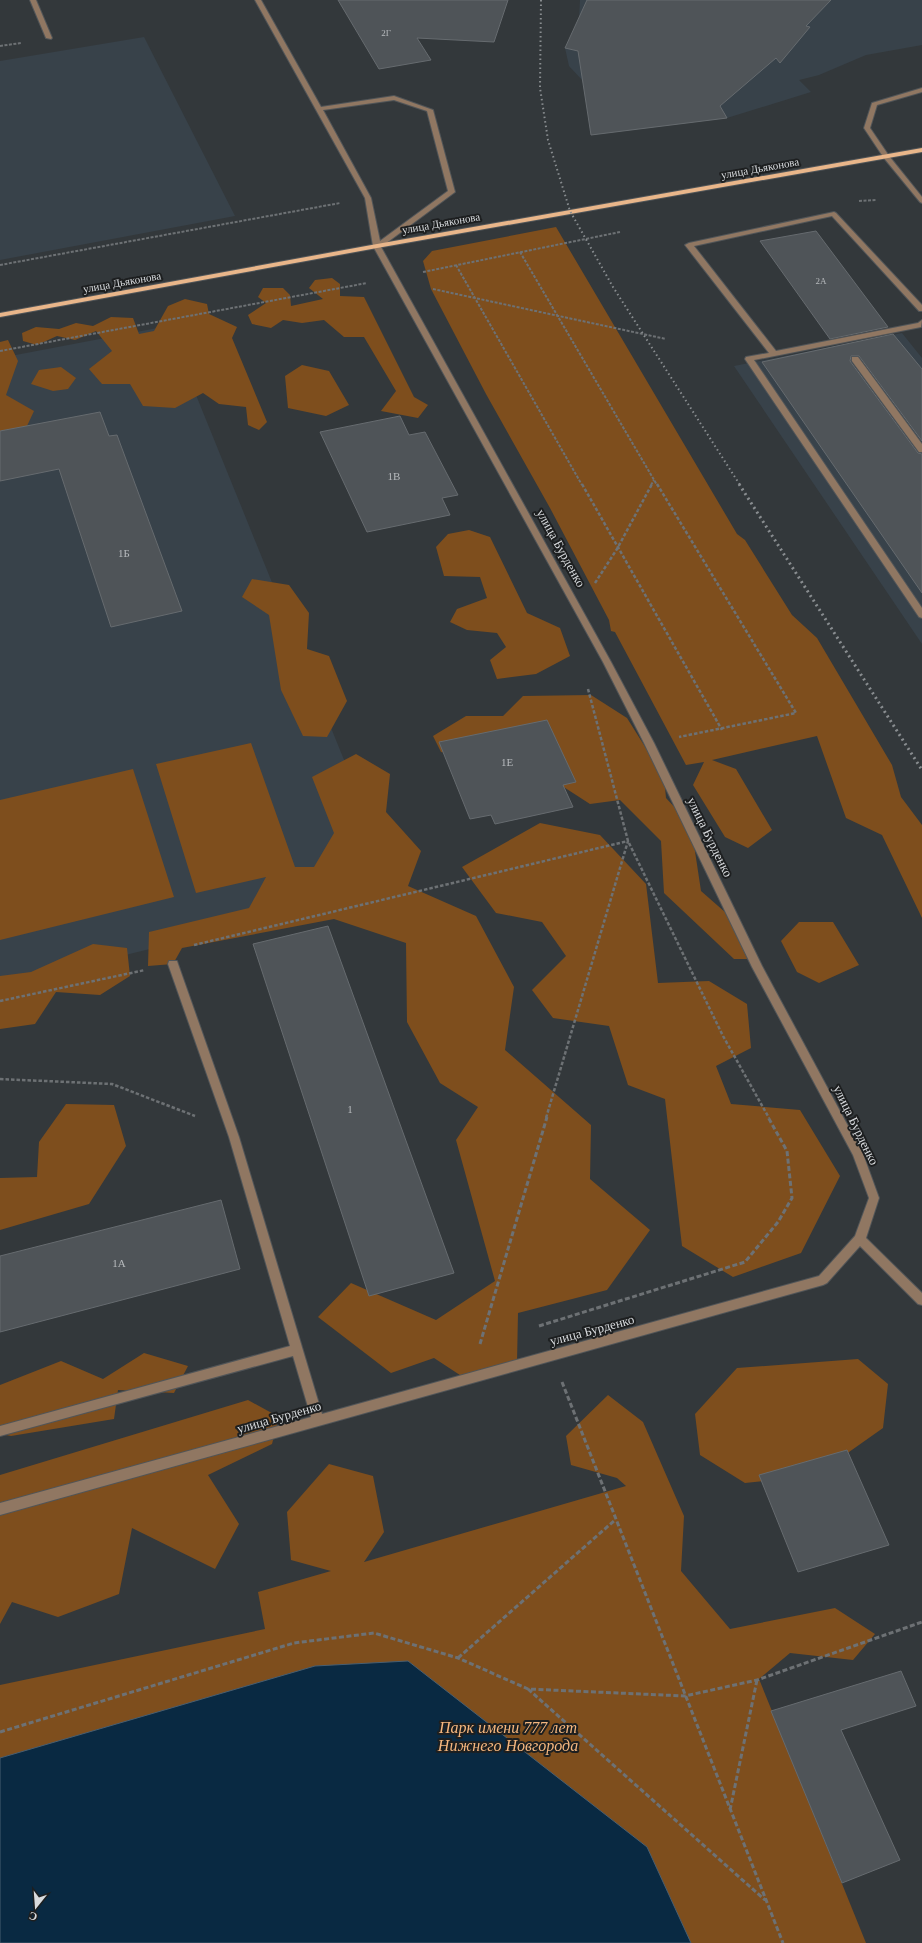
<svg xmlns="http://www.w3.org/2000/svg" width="922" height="1943" font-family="'Times New Roman',serif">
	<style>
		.built { fill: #38424a }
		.green { fill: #7e4e1d }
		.water { fill: #092942; stroke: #475e71 }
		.building { fill: #4f5458; stroke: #666b6f }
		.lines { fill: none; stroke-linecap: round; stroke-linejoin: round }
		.minor-casing { stroke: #515558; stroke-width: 2 }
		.major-casing { stroke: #515558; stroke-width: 2 }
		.path-far2 { stroke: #6d7174; stroke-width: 2; stroke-dasharray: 3 1.5; stroke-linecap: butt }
		.path-far1 { stroke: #6d7174; stroke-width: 2.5; stroke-dasharray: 3.5 2; stroke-linecap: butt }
		.path { stroke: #6d7174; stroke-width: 3; stroke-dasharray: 5 2.5; stroke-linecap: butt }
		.minor { fill: #907762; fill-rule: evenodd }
		.major { fill: #e9b68a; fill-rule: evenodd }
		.rail-far1 { stroke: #898d90; stroke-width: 2; stroke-dasharray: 1.5 3; stroke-linecap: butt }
		.rail { stroke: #898d90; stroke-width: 3; stroke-dasharray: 2 3.5; stroke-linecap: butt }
		.labels { text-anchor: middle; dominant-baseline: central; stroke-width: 4; stroke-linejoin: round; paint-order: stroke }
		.far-number-label { font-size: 9px; fill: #b6b9bc }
		.far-street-label { font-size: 11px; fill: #d8dbde; stroke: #1d1f20 }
		.number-label { font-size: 11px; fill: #b6b9bc }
		.street-label { font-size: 13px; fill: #d8dbde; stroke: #1d1f20 }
		.near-park-label { font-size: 16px; font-style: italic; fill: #f5b77f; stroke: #1d1f20 }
	</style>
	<rect width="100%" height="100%" fill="#33383b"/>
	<path class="built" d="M580 0H922V45L866 55 819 75 799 80 811 92 727 118 591 135 583 81 569 66 565 48 579 18Z
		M144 37 235 216 0 260V61Z
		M168 326 396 888 0 986V358Z
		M902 333 922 358V644L734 366Z"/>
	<path class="green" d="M556 227 737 534 745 540 792 615 817 638 892 765 901 797 922 825V918L882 835 846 818 817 736 712 760 736 769 772 830 748 848 725 837 693 785 704 762 686 765 615 632 611 631 609 620 550 508 486 394 431 289 423 261 432 251Z
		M332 278 340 284V296L364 297 414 397 428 405 418 418 381 411 396 391 364 337H344L324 320 302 323 283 320 271 328 252 324 248 315 266 303 258 297 263 288H283L290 295 291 306 323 299 309 288 315 280Z
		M185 299 207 304 209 314 237 327 232 338 267 422 259 430 248 425 246 407 219 404 203 393 175 408 143 406 130 384H102L89 369 112 351 96 331 75 340 57 336 37 345 23 341 22 333 36 327 59 329 76 323 93 326 111 317 133 318 139 334 154 331 168 306Z
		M8 340 18 361 6 395 34 411 27 426 0 432V342Z
		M302 365 329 371 349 405 326 416 288 408 285 376Z
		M61 367 76 378 68 389 53 391 31 384 39 370Z
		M469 530 490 537 527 613 560 628 570 656 536 674 497 679 490 660 506 647 497 633 467 630 450 622 457 609 487 598 480 577 444 576 436 547 448 534Z
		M252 579 289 585 309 613 307 649 329 656 347 701 327 737 303 736 281 690 269 615 242 597Z
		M591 695 627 718 664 777 666 798 691 825 701 891 742 927 754 959H734L664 893 661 841 620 800 590 804 559 784 477 758 441 752 433 736 466 716H503L523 696Z
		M251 743 295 867H314L334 833 312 777 356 754 390 774 386 812 421 851 408 886 476 916 514 987 505 1050 591 1125 590 1179 650 1230 607 1290 518 1313 517 1363 466 1379 434 1358 391 1373 318 1317 351 1283 436 1320 495 1281 456 1140 478 1107 440 1083 407 1022 406 943 334 919 182 948 173 964 148 966 149 932 249 908 266 877 196 893 156 764Z
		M133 769 174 897 0 940V800Z
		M540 823 600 835 646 884 658 983 709 981 747 1004 751 1048 716 1066 731 1104 800 1110 840 1176 801 1253 733 1277 682 1246 665 1099 628 1085 609 1026 553 1018 532 990 566 956 542 922 496 913 462 867Z
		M799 922H833L859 965 819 983 797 972 781 941Z
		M93 944 127 948 130 976 100 995 56 992 35 1024 0 1029V976L31 972Z
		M66 1104 114 1105 126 1146 89 1204 0 1230V1178L37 1177 39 1142Z
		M144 1353 188 1366 174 1393 118 1390 114 1419 11 1436 0 1434V1385L61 1361 103 1379Z
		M858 1359 888 1384 883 1428 815 1476 745 1483 700 1455 695 1414 737 1368Z
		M608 1395 643 1422 684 1516 681 1571 730 1629 835 1608 875 1634 853 1660 790 1653 759 1679 866 1943H0V1685L265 1629 258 1592 331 1571 291 1560 287 1512 329 1464 373 1476 384 1532 364 1562 626 1486 617 1478 571 1465 566 1436Z
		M248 1400 279 1417 272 1444 208 1475 239 1524 215 1569 132 1528 119 1594 58 1617 12 1602 0 1624V1475Z"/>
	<path class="water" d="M408 1661 647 1847 691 1943H0V1758L315 1666Z"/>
	<path class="building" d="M338 0H508L494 42 417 38 431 60 379 69Z
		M587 0H831L806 26 810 27 780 63 776 58 720 106 727 118 591 135 578 51 565 48Z
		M816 231 888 327 830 339 760 241Z
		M893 334 922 369V441L859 356H851L850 361 918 453 922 454V593L762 362Z
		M100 412 109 436 117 435 182 611 111 627 59 469 0 481V431Z
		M400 416 409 435 425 432 458 495 442 498 450 515 367 532 320 432Z
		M547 720 576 782 563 785 573 807 495 824 491 815 470 819 439 742Z
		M328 926 454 1273 369 1296 253 944Z
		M221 1200 240 1269 0 1332V1256Z
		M847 1450 889 1545 798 1572 759 1475Z
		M901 1671 916 1706 841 1730 900 1860 842 1883 771 1711Z"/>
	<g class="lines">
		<defs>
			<path id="minor" d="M30 0H36L52 38 51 39 46 38Z
				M255 0H261L321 107 394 96 433 110 455 192 381 247 611 662 654 743 762 966 863 1154 879 1198 866 1238 922 1293V1305L918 1304 860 1246 827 1283 823 1285 0 1515V1503L311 1417 293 1356 0 1436V1426L290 1346 229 1137 168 964 169 961H177L178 964 239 1137 322 1414 819 1276 855 1236 869 1198 853 1155 752 967 644 743 603 662 373 246 365 198ZM394 100 427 111 448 191 380 241 371 198 323 110Z
				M922 88V92L877 105 870 128 889 156 922 197V203L920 202 884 158 864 128 872 103Z
				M834 212 836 213 922 305V311H919L832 216 694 246 776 351 918 323 922 320 921 327 754 360 922 608V618L919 617 745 359 746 357 769 353 685 245 689 243Z
				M852 357H858L922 444V452H919L852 361Z"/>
			<path id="major" d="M922 148V152L377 248 0 317V313L377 244Z"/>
		</defs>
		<use href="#minor" class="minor-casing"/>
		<use href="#major" class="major-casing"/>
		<path class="path-far2" d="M0 46 21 43
			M859 201 876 200
			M520 252 657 485
			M0 265 340 203
			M456 265 582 485
			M423 272 620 232
			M433 289 666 339
			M0 351 367 283
			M651 485 654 480"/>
		<path class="path-far1" d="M582 484 722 730
			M657 484 796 713 679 737
			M595 583 617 549 652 484
			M588 689 628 841 723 1036 769 1118
			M194 945 628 841 546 1118
			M0 1001 145 970
			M0 1079 112 1084 195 1116"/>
		<path class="path" d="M539 1326 745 1262 778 1222 792 1198 787 1151 768 1117
			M480 1344 547 1117
			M562 1382 783 1943
			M458 1658 615 1520
			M528 1689 765 1900
			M0 1732 294 1643 374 1633 458 1658 528 1689 685 1696 757 1680 922 1622
			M730 1810 757 1680"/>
		<use href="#minor" class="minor"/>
		<use href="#major" class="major"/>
		<path class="rail-far1" d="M541 0 540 88 548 140 570 211 613 287 740 485"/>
		<path class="rail" d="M739 484 922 770"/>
	</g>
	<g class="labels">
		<g class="far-number-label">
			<text x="386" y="33">2Г</text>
			<text x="821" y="281">2А</text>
		</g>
		<g class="far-street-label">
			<text transform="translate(760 168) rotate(-10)">улица Дьяконова</text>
			<text transform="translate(441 223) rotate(-10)">улица Дьяконова</text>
			<text transform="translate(122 282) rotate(-10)">улица Дьяконова</text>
		</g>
		<g class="number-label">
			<text x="394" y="476">1В</text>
			<text x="124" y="553">1Б</text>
			<text x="507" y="762">1Е</text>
			<text x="350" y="1109">1</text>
			<text x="119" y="1263">1А</text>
		</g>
		<g class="street-label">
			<text transform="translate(561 548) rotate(61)">улица Бурденко</text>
			<text transform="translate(710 837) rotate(64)">улица Бурденко</text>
			<text transform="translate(856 1125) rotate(64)">улица Бурденко</text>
			<text transform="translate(592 1330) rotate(-15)">улица Бурденко</text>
			<text transform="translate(279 1417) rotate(-16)">улица Бурденко</text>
		</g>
		<g class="near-park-label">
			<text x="508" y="1727">Парк имени 777 лет<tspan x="508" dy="18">Нижнего Новгорода</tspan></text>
		</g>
	</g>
	<g transform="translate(36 1907) rotate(197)" stroke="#1d1f20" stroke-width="3" paint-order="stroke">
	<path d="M0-3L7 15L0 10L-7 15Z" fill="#d8dbde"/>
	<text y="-6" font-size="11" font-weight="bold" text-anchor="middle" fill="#d8dbde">С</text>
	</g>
</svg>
